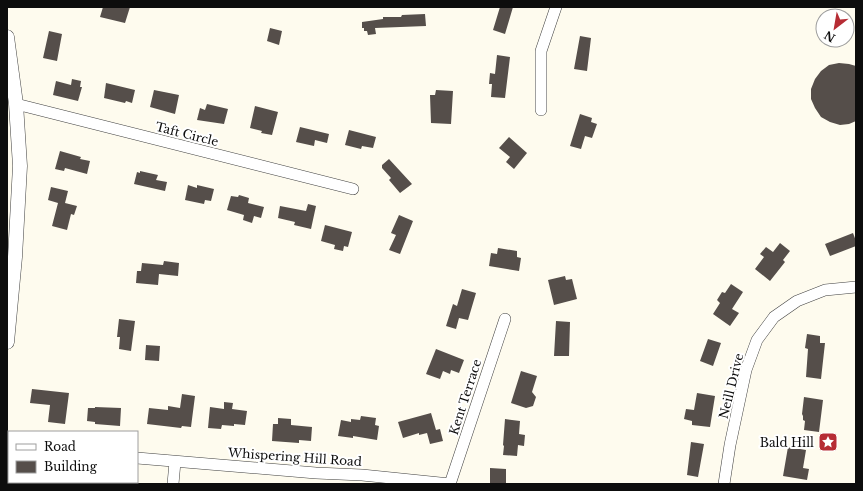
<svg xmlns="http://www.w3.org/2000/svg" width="863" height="491" font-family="'Libre Baskerville',serif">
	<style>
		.building { fill: #554e4a }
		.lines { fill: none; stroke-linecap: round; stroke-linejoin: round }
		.minor-casing { stroke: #404040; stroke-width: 12 }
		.tertiary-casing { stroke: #404040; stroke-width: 15 }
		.minor { stroke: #fff; stroke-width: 11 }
		.tertiary { stroke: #fff; stroke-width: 14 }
		.labels { text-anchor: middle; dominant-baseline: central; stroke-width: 4; stroke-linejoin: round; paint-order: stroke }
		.street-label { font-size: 12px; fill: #0d0d0d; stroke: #fff }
		.poi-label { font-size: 12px; fill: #0d0d0d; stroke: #fff; text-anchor: end }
	</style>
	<rect width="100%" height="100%" fill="#fefbee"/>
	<path class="building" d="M103 7H130L125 23 100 17Z
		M500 7H513L505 34 493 30Z
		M425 14 426 26 375 28 376 34 368 35 367 31H364V28H362V22L383 19V17H401L402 15Z
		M270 28 282 31 279 45 267 41Z
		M49 31 62 34 57 61 43 58Z
		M580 36 591 38 587 71 574 69Z
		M497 55 510 57 505 98 491 97 492 84H489L490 73 495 74Z
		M839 63 849 64 856 66V121L849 124 840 125 830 122 821 117 815 108 811 99V89L815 79 821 71 829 65Z
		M72 79 81 81 80 87H82L78 101 53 95 56 81 71 85Z
		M106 83 135 90 132 103 126 101 125 103 104 98Z
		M154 90 179 95 175 114 150 107Z
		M436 90 453 91 451 124 431 123 430 95H435Z
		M207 104 228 109 224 124 197 120 200 108 205 110Z
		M255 106 278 112 272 135 261 133 262 131 250 128Z
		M580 114 592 118 591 122 597 124 592 138 585 136 581 149 570 146Z
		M300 127 329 134 327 143 315 140 314 146 296 142Z
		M349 130 376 137 373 148 362 146 361 149 345 145Z
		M509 137 527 153 514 169 506 162 510 157 499 148Z
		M60 151 81 157 80 159 90 161 87 174 65 168 64 171 55 169Z
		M389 159 412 184 400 193 389 180 391 178 382 168V165Z
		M140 171 158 175 156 180 167 182 165 191 134 184 137 172 140 173Z
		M188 185 197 188V185L214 189 211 201 205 200 204 204 185 200Z
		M51 187 68 191 65 203 77 206 74 215 71 214 67 230 52 226 58 203 48 200Z
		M239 195 249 198 248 203 264 207 261 218 254 216 252 223 243 220 244 215 227 210 231 196 238 197Z
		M308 204 316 206 311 229 294 225 295 222 278 218 280 206 306 211Z
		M399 215 413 221 400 254 389 250 396 235 391 233Z
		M325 225 352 232 348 247 344 246 343 251 334 249 335 245 321 241Z
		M853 233 856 241V246L830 256 825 244Z
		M780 243 790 251 783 260 785 262 770 281 755 269 764 257 760 254 766 247 773 252Z
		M498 248 517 251V257L521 258 519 271 489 266 491 253 497 254Z
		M164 261 179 263 178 276 159 274 158 285 136 283 137 271H141L142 263 163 265Z
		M565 276 566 280 572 279 577 299 554 305 548 280Z
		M731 284 743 292 732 309 739 313 730 326 713 314 720 303 717 300 722 292 725 293Z
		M462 289 476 293 468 320 459 318 456 329 446 326 453 304 457 306Z
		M119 319 135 321 131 351 119 349 120 337H117Z
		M556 321 570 322 569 356H554Z
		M807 334 820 336V343H825L821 379 806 377 808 349 805 348Z
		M708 339 721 343 713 366 700 361Z
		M146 345 160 346 159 361 145 360Z
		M436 349 464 360 459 373 451 370 450 374 443 371 440 379 426 374Z
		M521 371 537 376 532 392 536 397 533 406 526 408 511 403Z
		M32 389 69 393 65 424 48 422 50 405 30 403Z
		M697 393 715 396 710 427 692 425V421L684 419 686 409 694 410Z
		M182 394 195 396 191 427 182 426 181 428 147 424 149 408 168 410V406L180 408Z
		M804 397 823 400 819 432 804 430 805 421 803 420V416L802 414Z
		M224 402 233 403 232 409 247 411 245 425 234 424V426L222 425 221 429 208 428 210 407 224 409Z
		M95 407 121 408 120 426 95 424V422L87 421 88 408H95Z
		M431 413 436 430 440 429 443 441 430 444 427 433 419 435V433L403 438 398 422Z
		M361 416 376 418 375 425 379 426 377 440 353 436V438L338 436 341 420 351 422V419L360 420Z
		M278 418 291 419V425L312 427 311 441 299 440V443L272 441 273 424H278Z
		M505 419 520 421 519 434 525 435 524 446 518 445 517 456 503 455 504 446 503 445Z
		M691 442 704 444 698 477 687 475Z
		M788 447 806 450 803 468 809 469 807 480 783 476Z
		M490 468 506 469V484H490Z"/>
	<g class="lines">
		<defs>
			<path id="minor" d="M16 104 353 189
				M541 110V51L556 7
				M7 444H9
				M137 458 316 473 362 475 450 484
				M173 484 175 462
				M450 484 505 319
				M724 484 730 445 746 370 757 340 774 317 797 301 825 290 856 287"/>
			<path id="tertiary" d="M7 37 16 104 20 166 15 257 7 342"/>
		</defs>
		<use href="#minor" class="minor-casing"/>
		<use href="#tertiary" class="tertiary-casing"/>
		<use href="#minor" class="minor"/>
		<use href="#tertiary" class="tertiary"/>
	</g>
	<defs>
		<symbol id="sight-square" viewBox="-11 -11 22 22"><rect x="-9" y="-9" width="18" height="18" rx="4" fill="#b62c34" stroke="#fff"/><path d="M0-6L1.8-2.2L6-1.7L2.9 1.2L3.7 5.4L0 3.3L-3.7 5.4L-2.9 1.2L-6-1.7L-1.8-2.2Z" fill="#fff"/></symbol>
	</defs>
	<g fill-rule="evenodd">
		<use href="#sight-square" x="817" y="431" width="22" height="22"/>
	</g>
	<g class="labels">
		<g class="street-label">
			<text transform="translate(187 134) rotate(14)">Taft Circle</text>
			<text transform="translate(731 386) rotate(-76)">Neill Drive</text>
			<text transform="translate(465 397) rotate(-72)">Kent Terrace</text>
			<text transform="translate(295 457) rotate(4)">Whispering Hill Road</text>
		</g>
		<g class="poi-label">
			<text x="814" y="442">Bald Hill</text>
		</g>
	</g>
	<rect width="863" height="491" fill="none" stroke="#0d0d0d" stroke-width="16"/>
	<rect x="8" y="431" width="130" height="52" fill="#ffffff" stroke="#9e9e9e"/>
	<rect x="16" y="444" width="20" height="6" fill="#ffffff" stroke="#9e9e9e"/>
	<text x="44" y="451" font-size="12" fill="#0d0d0d">Road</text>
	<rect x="16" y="461" width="20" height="12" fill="#554e4a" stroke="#9e9e9e"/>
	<text x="44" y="471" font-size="12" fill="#0d0d0d">Building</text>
	<g transform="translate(835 28) rotate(211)"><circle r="19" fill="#ffffff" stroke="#9e9e9e"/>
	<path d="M0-3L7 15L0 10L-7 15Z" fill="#b62c34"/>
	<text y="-6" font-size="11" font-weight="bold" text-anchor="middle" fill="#0d0d0d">N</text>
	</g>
</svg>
